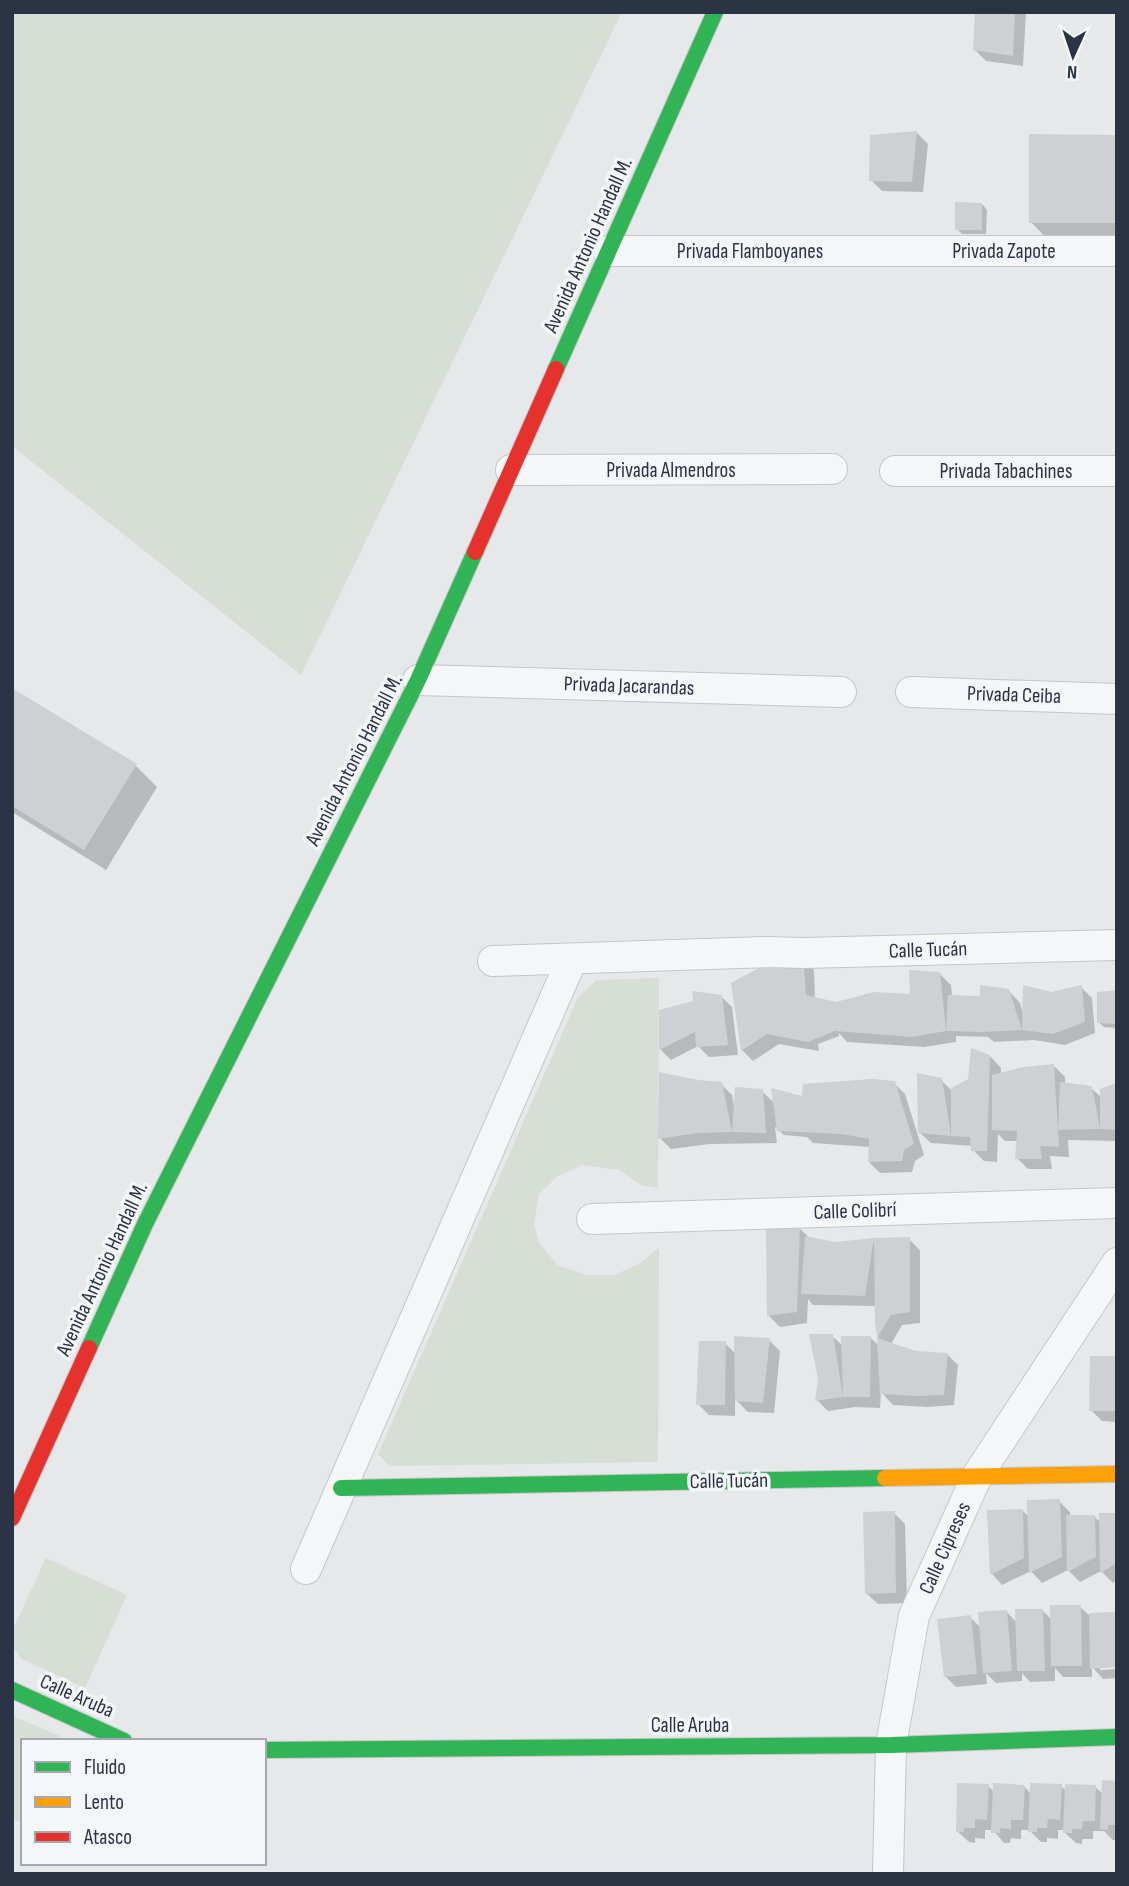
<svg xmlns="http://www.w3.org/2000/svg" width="1129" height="1886" font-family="'Sofia Sans Condensed',sans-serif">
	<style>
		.green { fill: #d6ded6 }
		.shadow { fill: #0003 }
		.building { fill: #ced0d3 }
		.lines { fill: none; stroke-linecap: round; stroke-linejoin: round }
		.street-casing { stroke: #c4c6c8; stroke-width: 32 }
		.fast-casing { stroke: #c4c6c8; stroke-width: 18 }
		.slow-casing { stroke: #c4c6c8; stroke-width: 18 }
		.jam-casing { stroke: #c4c6c8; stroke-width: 18 }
		.street { stroke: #f5f6f7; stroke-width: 30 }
		.fast { stroke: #30b455; stroke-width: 16 }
		.slow { stroke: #ff9f0a; stroke-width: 16 }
		.jam { stroke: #e5322d; stroke-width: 16 }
		.labels { text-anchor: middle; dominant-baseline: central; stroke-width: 7; stroke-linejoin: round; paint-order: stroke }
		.street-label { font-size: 21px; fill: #2b3445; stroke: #f4f6f9 }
	</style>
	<rect width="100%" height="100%" fill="#e6e8ea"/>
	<path class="green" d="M12 12H622L301 675 12 446Z
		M659 978 658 1188 641 1185 619 1170 583 1165 558 1176 539 1194 534 1223 538 1241 557 1265 586 1275H614L639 1264 659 1248 658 1462 390 1466 378 1454 578 997 597 980Z
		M46 1558 127 1595 85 1688 22 1659 12 1646V1631Z
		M12 1716 60 1736 58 1741H23V1824L12 1819Z"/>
	<path class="shadow" d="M977 12H1026L1023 66 986 61 975 50Z
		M917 133 928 144 923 192 882 191 871 180Z
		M1117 136V244H1052L1031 222Z
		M982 204 987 210 986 234H962L957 229Z
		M12 690 136 766 157 787 106 870 12 812Z
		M803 959 814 970 815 999 836 1003 912 996 940 974 951 985 952 997 982 998 1009 991 1020 1003 1023 1013 1051 993 1081 987 1092 998 1095 1033 1065 1045 1034 1040 994 1042 988 1037 956 1036V1042L924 1047 847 1042 839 1033V1036L818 1044 819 1051 779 1044 753 1061 742 1050Z
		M1117 992V1028L1104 1027 1098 1022Z
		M721 996 732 1007 738 1055 709 1057 698 1046 671 1060 661 1050V1011Z
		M990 1056 1001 1068V1075L1054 1066 1065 1077V1084L1091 1088 1102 1098 1117 1085V1141L1068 1140 1069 1157 1050 1156 1052 1169H1028L1017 1158 1018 1141H1005L998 1134 997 1162 984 1161 973 1150V1146L931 1143 919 1132 941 1080 953 1092 970 1081Z
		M894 1083 905 1094 924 1155 915 1161 912 1172 880 1173 869 1162 870 1147 813 1143 807 1137 784 1135 775 1127 777 1143 710 1144 671 1149 660 1138 721 1084 732 1095 734 1105 762 1091 775 1104Z
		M799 1228 810 1238 835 1244 909 1239 920 1250V1323L902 1325 891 1344 916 1353 947 1354 958 1365 954 1405 928 1407 893 1405 881 1392 880 1408 855 1407 828 1411 817 1400 832 1336 843 1346 871 1338 879 1346 876 1306 813 1305 808 1299 807 1323 780 1327 769 1316Z
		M769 1340 780 1351 774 1413 748 1412 735 1399V1416L709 1415 698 1404 725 1343 736 1354Z
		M1117 1358V1422L1102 1421 1091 1410Z
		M1059 1501 1070 1512V1516H1094L1101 1523 1117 1515V1580L1113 1583 1101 1571 1080 1582 1068 1570 1042 1583 1031 1571 1002 1585 992 1574 989 1512 1022 1510 1030 1518Z
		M894 1513 905 1524 907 1603 878 1604 866 1593Z
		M1080 1607 1089 1615 1115 1614 1117 1616V1665L1100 1666V1670L1117 1669V1678L1103 1679 1092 1667V1677H1063L1055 1668V1681L1030 1682 1022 1673V1681L996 1683 986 1673 987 1684 956 1687 945 1676 970 1617 981 1628 1007 1612 1017 1623 1042 1610 1052 1620Z
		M1117 1783V1840H1113L1104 1831H1093V1839H1082V1844L1076 1843 1064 1832 1065 1830H1058V1839L1047 1838V1842H1041L1029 1830H1021V1839L1011 1838 1010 1843H1004L993 1830H985V1839L975 1838V1843L969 1842 957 1831 988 1786 994 1792 1024 1786 1031 1794 1061 1786 1066 1791 1095 1787 1103 1794Z"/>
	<path class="building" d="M975 12H1015L1013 56 973 50Z
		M917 131 912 182 869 181 870 135Z
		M1029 134 1117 135V223H1029Z
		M955 202 982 203V230H955Z
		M12 688 137 764 84 850 12 806Z
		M803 957 806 995 836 1002 874 992 910 994 909 970 940 972 946 1031 912 1037 835 1031 808 1042 767 1034 741 1051 731 983 766 964Z
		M980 985 1009 989 1022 1030 1023 985 1051 992 1082 985 1085 1022 1053 1034 1022 1030 982 1032 946 1031 948 995 980 996Z
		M1117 990V1024L1097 1023V992Z
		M692 991 722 995 728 1045 696 1047 695 1032 659 1050V1010L693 1001Z
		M971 1048 990 1055 987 1151H971L970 1137 951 1136V1088L968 1079Z
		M1054 1064 1059 1147 1040 1146 1042 1159H1015L1017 1131 992 1130V1075L1023 1067Z
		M659 1072 698 1080 722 1082 732 1132 698 1133 658 1139Z
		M917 1073 942 1078 951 1136 918 1133Z
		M872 1079 895 1081 914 1144 904 1150 902 1161 868 1162 869 1139 842 1134 777 1131 771 1088 802 1096 803 1084Z
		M1060 1082 1092 1086 1100 1129 1058 1130Z
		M1117 1083V1130L1100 1129V1089Z
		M735 1087 763 1089 766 1133 732 1132Z
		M766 1226H800L797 1312 767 1316Z
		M805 1236 835 1242 874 1238 910 1237V1312L891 1315 877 1338 875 1322 874 1238 865 1296 801 1294Z
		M809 1334H833L843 1397 841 1336H871L870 1397H843L815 1401 818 1379Z
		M734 1336 770 1338 763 1403 735 1401Z
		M877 1338 916 1351 948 1353 944 1395 917 1396 880 1394Z
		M699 1341H726L725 1405H696Z
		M1090 1356H1117V1411H1089Z
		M1060 1499 1062 1557 1029 1573 1027 1500Z
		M1023 1509 1024 1558 990 1575 987 1510Z
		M895 1511 896 1593 865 1594 863 1512Z
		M1099 1513H1117V1563L1100 1573Z
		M1066 1515H1095L1096 1557 1067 1572Z
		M1050 1605H1081L1082 1666H1051Z
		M1015 1609H1043L1045 1671H1017Z
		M1007 1610 1012 1671 983 1673 978 1612Z
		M1115 1612 1117 1667 1090 1669 1089 1613Z
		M971 1615 977 1674 944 1677 937 1619Z
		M1102 1780 1117 1781V1825H1108V1830L1100 1829Z
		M957 1783 989 1784 987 1820 975 1819V1828H964V1832H956Z
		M993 1783 1025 1785 1023 1820H1011V1829L1000 1828V1833H991Z
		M1030 1783 1062 1784 1060 1820 1048 1819 1047 1828H1037V1832H1028Z
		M1065 1784 1096 1785 1095 1821H1083L1082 1829H1072V1833H1063Z"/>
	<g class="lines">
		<defs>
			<path id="street" d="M608 251H1117
				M511 470 832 469
				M895 471H1117
				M418 680 841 692
				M911 692 1117 699
				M493 961 768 952 804 953 1117 945
				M592 1219 1117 1203
				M306 1569 572 959
				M888 1874 891 1745 914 1616 977 1476 1117 1263"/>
			<path id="fast" d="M556 369 715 12
				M89 1348 145 1224 418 680 475 552
				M341 1488 885 1478
				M12 1690 124 1741
				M264 1750 891 1745 1117 1737"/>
			<path id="slow" d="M885 1478 1117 1474"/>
			<path id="jam" d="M475 552 556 369
				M12 1518 89 1348"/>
		</defs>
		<use href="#street" class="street-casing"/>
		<use href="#fast" class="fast-casing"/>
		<use href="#slow" class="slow-casing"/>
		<use href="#jam" class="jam-casing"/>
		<use href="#street" class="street"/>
		<use href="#fast" class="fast"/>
		<use href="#slow" class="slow"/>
		<use href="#jam" class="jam"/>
	</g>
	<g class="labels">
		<g class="street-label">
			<text transform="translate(588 245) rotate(-66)">Avenida Antonio Handall M.</text>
			<text x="750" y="251">Privada Flamboyanes</text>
			<text x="1004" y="251">Privada Zapote</text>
			<text x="671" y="470">Privada Almendros</text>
			<text x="1006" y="471">Privada Tabachines</text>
			<text transform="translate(629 686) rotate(2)">Privada Jacarandas</text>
			<text transform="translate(1014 695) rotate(2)">Privada Ceiba</text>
			<text transform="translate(354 760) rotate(-63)">Avenida Antonio Handall M.</text>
			<text transform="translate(928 950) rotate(-2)">Calle Tucán</text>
			<text transform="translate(855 1211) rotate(-2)">Calle Colibrí</text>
			<text transform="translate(102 1269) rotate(-65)">Avenida Antonio Handall M.</text>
			<text transform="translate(729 1481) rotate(-1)">Calle Tucán</text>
			<text transform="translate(945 1548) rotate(-66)">Calle Cipreses</text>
			<text transform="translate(77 1696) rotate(24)">Calle Aruba</text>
			<text x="690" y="1725">Calle Aruba</text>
		</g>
	</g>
	<rect width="1129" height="1886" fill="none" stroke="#2b3445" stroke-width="28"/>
	<rect x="21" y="1739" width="245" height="126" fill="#f4f6f9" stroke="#a4a8b1" stroke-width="2"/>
	<rect x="35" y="1762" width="35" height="10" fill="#30b455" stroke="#a4a8b1" stroke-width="2"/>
	<text x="84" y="1774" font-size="21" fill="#2b3445">Fluido</text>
	<rect x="35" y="1797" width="35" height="10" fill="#ff9f0a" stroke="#a4a8b1" stroke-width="2"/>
	<text x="84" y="1809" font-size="21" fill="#2b3445">Lento</text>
	<rect x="35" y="1832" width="35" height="10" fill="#e5322d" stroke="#a4a8b1" stroke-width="2"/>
	<text x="84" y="1844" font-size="21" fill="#2b3445">Atasco</text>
	<g transform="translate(1073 56) rotate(183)" stroke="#f4f6f9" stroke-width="5" paint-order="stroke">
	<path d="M0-5L12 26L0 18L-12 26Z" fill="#2b3445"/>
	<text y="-10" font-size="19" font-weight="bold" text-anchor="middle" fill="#2b3445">N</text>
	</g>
</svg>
